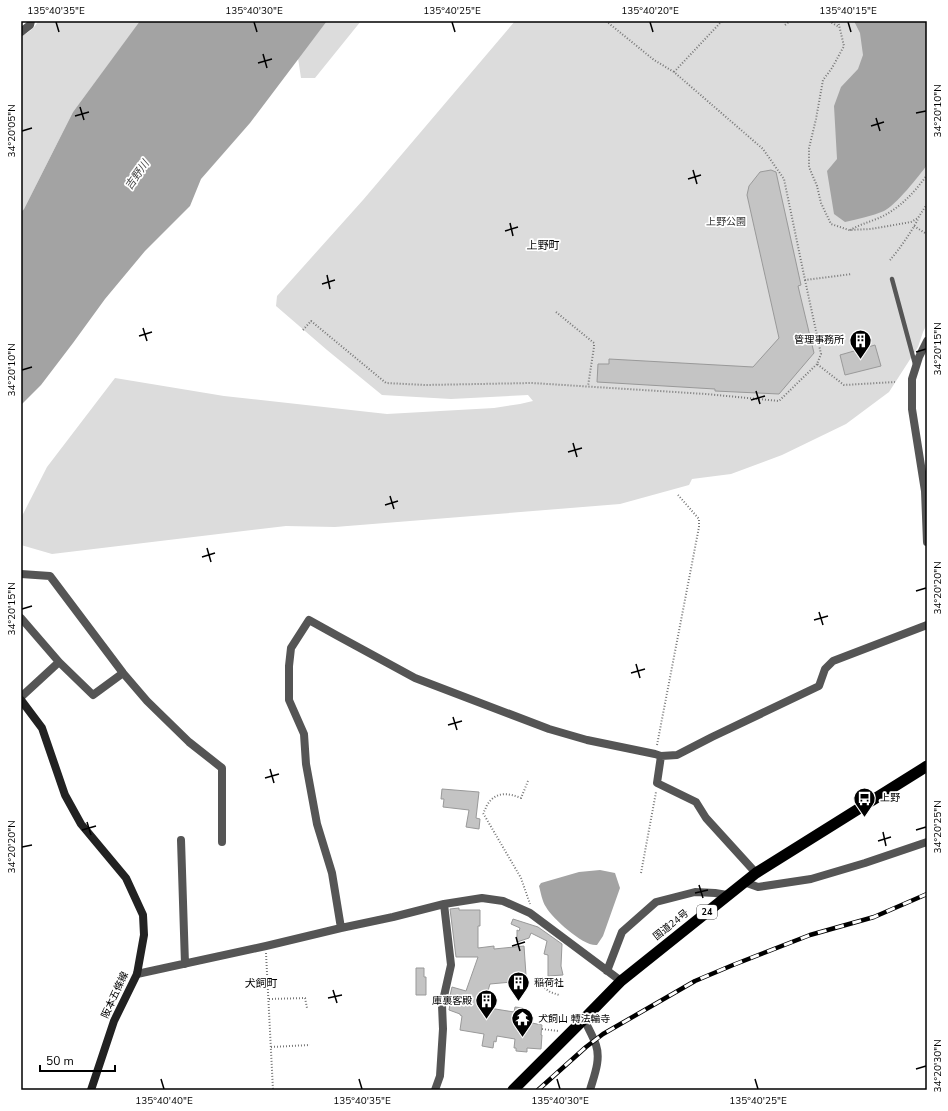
<svg xmlns="http://www.w3.org/2000/svg" width="948" height="1111" font-family="'Nunito Sans','Noto Sans JP',sans-serif">
	<style>
		.green { fill: #dcdcdc }
		.water { fill: #a3a3a3 }
		.building { fill: #c4c4c4; stroke: #999 }
		.lines { fill: none; stroke-linecap: round; stroke-linejoin: round }
		.path { stroke: #777; stroke-width: 2; stroke-dasharray: 1 2; stroke-linecap: butt }
		.service { stroke: #555; stroke-width: 4.5 }
		.minor { stroke: #555; stroke-width: 8 }
		.tertiary { stroke: #555; stroke-width: 8 }
		.secondary { stroke: #222; stroke-width: 8 }
		.trunk { stroke: #000; stroke-width: 11 }
		.rail-casing { stroke: #000; stroke-width: 4.5 }
		.rail { stroke: #fff; stroke-width: 3; stroke-dasharray: 9; stroke-linecap: butt }
		.ticks { fill: none; stroke: #000; stroke-width: 1.5 }
		.labels { text-anchor: middle; dominant-baseline: central; stroke-width: 3.5; stroke-linejoin: round; paint-order: stroke }
		.shield { fill: #fff; stroke: #4c4c4c; stroke-width: 1 }
		.shield-label { font-size: 9px; font-weight: bold; fill: #000 }
		.park-label { font-size: 10px; fill: #333; stroke: #fff }
		.poi-label { font-size: 10px; fill: #000; stroke: #fff; text-anchor: start }
		.street-label { font-size: 10px; fill: #000; stroke: #fff }
		.water-label { font-size: 11px; font-style: italic; fill: #444; stroke: #fff }
		.neighbourhood-label { font-size: 11px; fill: #000; stroke: #fff }
		.neatline { fill: none; stroke: #000; stroke-width: 1.5 }
		.ticks-label { font-size: 10px; text-anchor: middle; fill: #000 }
	</style>
	<rect width="100%" height="100%" fill="#fff"/>
	<path class="green" d="M38 21H137L140 22 73 112 24 209 21 212V36C27 34 36 27 38 21Z
		M327 21H361L315 78H301L298 58Z
		M515 21H927V324L923 332 918 347 889 392 846 424 782 455 731 474 692 479 689 485 620 504 335 527 286 526 52 554 21 545V518L47 467 115 378 224 396 387 414 494 408 520 404 533 401 528 395 451 399 382 395 327 350 276 306 277 296 363 200Z"/>
	<path class="water" d="M140 21H327L250 123 201 179 190 206 145 251 105 299 73 343 41 385 21 405V212L24 209 73 112Z
		M854 21H927V165C919 176 896 205 884 211 872 216 858 219 845 222L834 214 827 171 837 159 834 106 841 87 858 69 863 55 860 33Z
		M600 870 615 873 620 888 603 936 597 945C584 947 552 918 546 907 542 901 541 893 539 886L541 883 579 872Z"/>
	<path class="building" d="M771 170 776 172 801 285 798 286 814 353 779 394 715 391V389L597 382 598 364H609V359L753 367 779 338 747 195 749 186 760 172Z
		M875 345 881 366 845 375 840 355Z
		M442 789 479 792 476 818 480 819 479 829 466 827 469 810 443 807 444 799H441Z
		M459 908V910H480V926H478V948L494 946V949L524 946 526 975 511 976 512 982 490 984 484 1004 489 1005V1008L514 1012 515 1007 523 1008 522 1019 530 1020V1022H532V1023L542 1025 541 1035H542L541 1049 527 1048V1052L516 1051V1048H514L515 1039 497 1036 496 1042 494 1041 493 1048 482 1046 484 1034 460 1030 462 1016 460 1015V1014L449 1010 450 1004H448L452 987 466 991 478 957H456L450 909Z
		M513 919 538 927 562 944 561 966 563 975 548 976V955L544 954 547 941 531 933 529 938 517 942V930L519 931 520 928 511 924Z
		M416 968H424V977H426V995H416Z"/>
	<g class="lines">
		<path class="path" d="M606 21 654 60 674 72
			M722 21 674 72 763 149 784 179 805 280 852 274
			M829 21 839 27
			M838 21 844 46 832 68 823 80 816 119 809 148V167L817 186 821 203 831 224 849 230 871 229 911 222 918 218 927 204
			M785 25 790 21
			M914 226 925 233
			M850 230C859 225 869 222 879 218 899 209 914 193 927 175
			M890 260C899 250 912 231 918 219
			M805 280 821 354 817 364 844 385 895 382
			M556 312 594 343V347L588 386
			M303 330 311 321 386 383 425 385 532 383 706 394 779 401 817 364
			M657 745 699 527V519L678 495
			M528 781 521 798C508 793 496 791 487 805 486 808 485 810 483 813L521 878 530 904
			M641 873 656 792
			M266 953 273 1090
			M542 986 550 992 559 995
			M269 999 305 998 307 1008
			M542 1029 558 1031
			M271 1047 310 1045"/>
		<path class="service" d="M892 279 915 364"/>
		<path class="minor" d="M21 32 30 25 31 21
			M21 574 50 576 123 673 147 701 189 742 222 768V842
			M21 618 59 662 93 695 123 673
			M21 697 59 662
			M661 756 657 783 696 802 706 818 756 873
			M181 840 185 964
			M744 882 758 887 811 879 865 863 927 842
			M341 928 332 873 317 824 306 764 304 734 289 700V666L291 648 309 620 336 635 415 678 549 729 587 740 655 754 661 756 677 755 712 737 819 686 825 669 833 661 927 625
			M607 971 622 932 656 902 695 892 715 893 727 895
			M137 974 266 946 341 928 393 917 444 904 482 898 503 901 530 913 621 981
			M435 1090 440 1076 443 1029 442 1005 451 965 444 904"/>
		<path class="tertiary" d="M927 341 919 357 912 379V409L925 491 927 542
			M584 1019C588 1028 593 1036 596 1045 601 1060 594 1076 590 1090"/>
		<path class="secondary" d="M21 700 42 728 65 795 81 824 126 878 143 915 144 935 137 974 114 1021 91 1090"/>
		<path class="trunk" d="M513 1090 584 1019 621 981 756 873 927 766"/>
		<defs>
			<path id="rail" d="M538 1090 586 1047 603 1034 695 981 733 965 810 935 874 917 927 894"/>
		</defs>
		<use href="#rail" class="rail-casing"/>
		<use href="#rail" class="rail"/>
	</g>
	<path class="ticks" d="M56 22 59 32M254 22 257 32M452 22 455 32M650 22 653 32M848 22 851 32M263 54 267 68M258 63 272 59M80 107 84 120M916 113 926 111M75 116 89 112M876 118 880 131M871 126 884 122M22 131 32 128M693 170 697 184M688 179 701 175M510 223 513 236M505 231 518 227M327 275 330 289M322 284 335 280M143 328 147 341M139 336 152 332M916 352 926 349M22 370 32 367M756 391 760 404M751 400 765 396M573 443 577 457M568 452 582 448M390 496 394 509M385 505 398 501M207 548 211 562M202 557 215 553M916 591 926 588M22 609 32 606M819 612 823 625M814 620 828 616M636 664 640 678M631 673 645 669M453 717 457 730M448 725 462 721M270 769 274 783M265 778 279 774M87 822 91 835M82 830 96 826M916 830 926 827M883 832 886 846M878 841 891 837M22 847 32 845M699 885 703 898M695 893 708 890M516 937 520 951M512 946 525 942M333 990 337 1003M328 998 342 995M916 1069 926 1066M161 1079 164 1089M359 1079 362 1089M557 1079 560 1089M755 1079 758 1089"/>
	<defs>
		<symbol id="building-pin" viewBox="-11 -11 22 30"><path d="M0 17L-7.5 6A9.5 9.5 0 1 1 7.5 6Z" fill="#000" stroke="#fff"/><path d="M-4-6H4V6H1V3H-1V6H-4ZM-2.5-4.3h1.7v1.8h-1.7ZM.8-4.3h1.7v1.8H.8ZM-2.5-1h1.7V.8h-1.7ZM.8-1h1.7V.8H.8Z" fill="#fff"/></symbol>
		<symbol id="bus-pin" viewBox="-11 -11 22 30"><path d="M0 17L-7.5 6A9.5 9.5 0 1 1 7.5 6Z" fill="#000" stroke="#fff"/><path d="M-5-6H5V4H4V6H2V4H-2V6H-4V4H-5ZM-3.5-4V0h7V-4ZM-3.5 1.2v1.5H-2V1.2ZM2 1.2v1.5H3.5V1.2Z" fill="#fff"/></symbol>
		<symbol id="temple-pin" viewBox="-11 -11 22 30"><path d="M0 17L-7.5 6A9.5 9.5 0 1 1 7.5 6Z" fill="#000" stroke="#fff"/><path d="M0-6L5-2H3V0L6.5 2.5H4V6H1.5V3h-3V6H-4V2.5H-6.5L-3 0V-2H-5Z" fill="#fff"/></symbol>
	</defs>
	<g fill-rule="evenodd">
		<use href="#building-pin" x="848" y="328" width="25" height="34"/>
		<use href="#bus-pin" x="852" y="786" width="25" height="34"/>
		<use href="#building-pin" x="506" y="970" width="25" height="34"/>
		<use href="#building-pin" x="474" y="988" width="25" height="34"/>
		<use href="#temple-pin" x="510" y="1006" width="25" height="34"/>
	</g>
	<g class="labels">
		<rect class="shield" x="697" y="905" width="20" height="14" rx="3"/>
		<g class="shield-label">
			<text x="707" y="912">24</text>
		</g>
		<g class="park-label">
			<text x="726" y="222">上野公園</text>
		</g>
		<g class="poi-label">
			<text x="844" y="340" text-anchor="end">管理事務所</text>
			<text x="880" y="798">上野</text>
			<text x="534" y="983">稲荷社</text>
			<text x="472" y="1001" text-anchor="end">庫裏客殿</text>
			<text x="538" y="1019">犬飼山 轉法輪寺</text>
		</g>
		<g class="street-label">
			<text transform="translate(671 925) rotate(-39)">国道24号</text>
			<text transform="translate(115 995) rotate(-65)">阪本五條線</text>
		</g>
		<g class="water-label">
			<text transform="translate(137 175) rotate(-55)">吉野川</text>
		</g>
		<g class="neighbourhood-label">
			<text x="543" y="245">上野町</text>
			<text x="261" y="983">犬飼町</text>
		</g>
	</g>
	<rect width="948" height="1111" fill="none" stroke="#ffffff" stroke-width="44"/>
	<path d="M40 1065v6h75v-6" fill="none" stroke="#000000" stroke-width="2"/>
	<text x="46" y="1065" font-size="12" fill="#000000" stroke="#ffffff" stroke-width="3" paint-order="stroke">50 m</text>
	<rect x="22" y="22" width="904" height="1067" class="neatline"/>
	<g class="ticks-label">
		<text x="56" y="14">135°40'35"E</text>
		<text x="254" y="14">135°40'30"E</text>
		<text x="452" y="14">135°40'25"E</text>
		<text x="650" y="14">135°40'20"E</text>
		<text x="848" y="14">135°40'15"E</text>
		<text transform="translate(937 111) rotate(-90)" y="4">34°20'10"N</text>
		<text transform="translate(11 131) rotate(-90)" y="4">34°20'05"N</text>
		<text transform="translate(937 349) rotate(-90)" y="4">34°20'15"N</text>
		<text transform="translate(11 370) rotate(-90)" y="4">34°20'10"N</text>
		<text transform="translate(937 588) rotate(-90)" y="4">34°20'20"N</text>
		<text transform="translate(11 609) rotate(-90)" y="4">34°20'15"N</text>
		<text transform="translate(937 827) rotate(-90)" y="4">34°20'25"N</text>
		<text transform="translate(11 847) rotate(-90)" y="4">34°20'20"N</text>
		<text transform="translate(937 1066) rotate(-90)" y="4">34°20'30"N</text>
		<text x="164" y="1104">135°40'40"E</text>
		<text x="362" y="1104">135°40'35"E</text>
		<text x="560" y="1104">135°40'30"E</text>
		<text x="758" y="1104">135°40'25"E</text>
	</g>
</svg>
